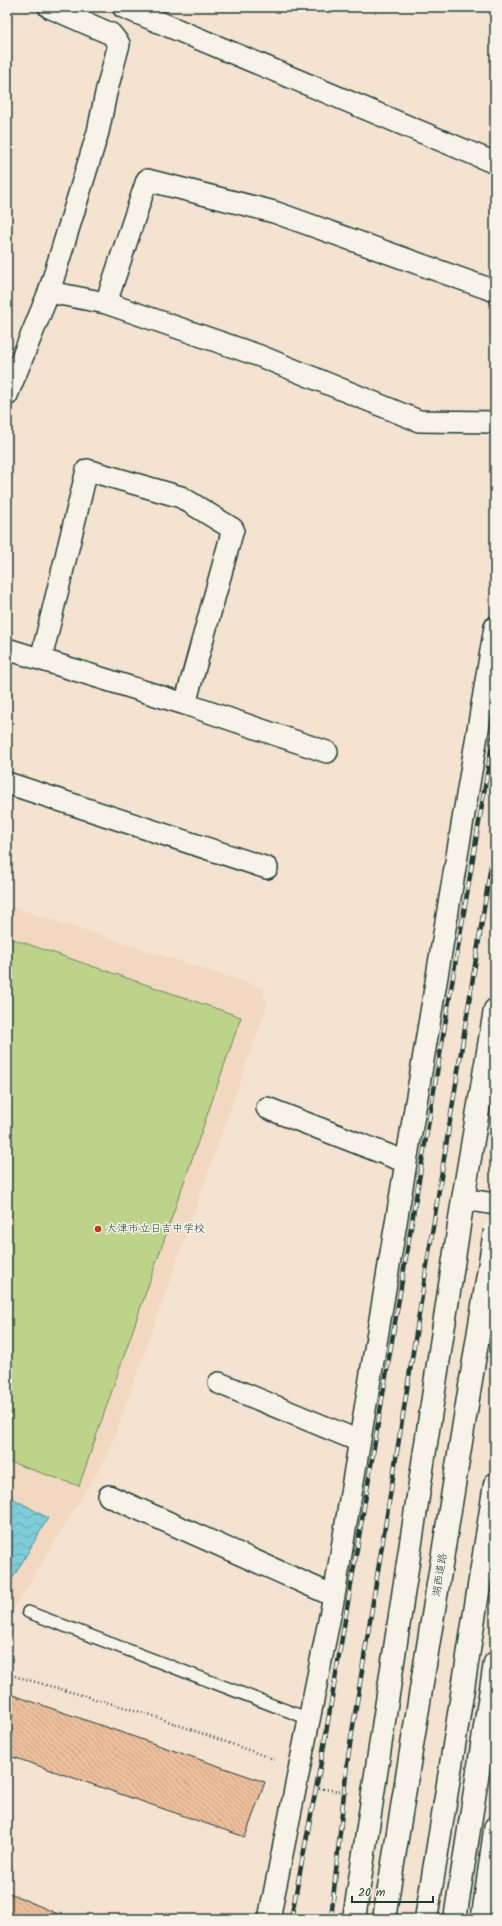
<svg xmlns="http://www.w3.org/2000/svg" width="502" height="1926" font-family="Kalam,'Klee One',sans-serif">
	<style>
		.built { fill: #f2d8c1 }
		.park { fill: #bdd389; stroke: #6e885e }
		.water { fill: url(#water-waves); stroke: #579398 }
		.building { fill: url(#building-back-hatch); stroke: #1f3d34 }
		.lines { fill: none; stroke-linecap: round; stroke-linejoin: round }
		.lane-casing { stroke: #1f3d34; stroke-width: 14 }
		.street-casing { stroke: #1f3d34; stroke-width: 24 }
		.secondary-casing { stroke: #1f3d34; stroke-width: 25 }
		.highway-casing { stroke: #1f3d34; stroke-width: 25 }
		.path { stroke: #1f3d34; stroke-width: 2.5; stroke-dasharray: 1 3; stroke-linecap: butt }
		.lane { stroke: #f7f3e8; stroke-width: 11 }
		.street { stroke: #f7f3e8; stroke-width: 21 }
		.secondary { stroke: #f7f3e8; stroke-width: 22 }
		.highway { stroke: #f7f3e8; stroke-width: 22 }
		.rail-casing { stroke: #1f3d34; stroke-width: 4.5 }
		.rail { stroke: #f7f3e8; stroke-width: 3; stroke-dasharray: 9; stroke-linecap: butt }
		.highway-bridge-casing { stroke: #1f3d34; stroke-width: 25; stroke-linecap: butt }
		.highway-bridge { stroke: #f7f3e8; stroke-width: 22 }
		.poi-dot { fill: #c8321e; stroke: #f7f3e8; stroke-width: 1.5 }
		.labels { text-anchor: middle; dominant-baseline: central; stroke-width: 3; stroke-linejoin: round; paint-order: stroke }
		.poi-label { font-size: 11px; fill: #1f3d34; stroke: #f7f3e8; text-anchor: start }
		.street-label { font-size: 11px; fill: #1f3d34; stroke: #f7f3e8 }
	</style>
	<defs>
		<pattern id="water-waves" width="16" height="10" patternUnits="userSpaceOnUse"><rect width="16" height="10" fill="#7dccda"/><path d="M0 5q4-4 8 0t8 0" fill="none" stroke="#66a7b2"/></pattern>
		<pattern id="building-back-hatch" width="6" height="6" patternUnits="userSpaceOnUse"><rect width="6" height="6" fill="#ecbe9c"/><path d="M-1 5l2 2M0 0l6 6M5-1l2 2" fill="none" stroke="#caa487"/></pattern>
	</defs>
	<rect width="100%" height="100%" fill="#f4e3d1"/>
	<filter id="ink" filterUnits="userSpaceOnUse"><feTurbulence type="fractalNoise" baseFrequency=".025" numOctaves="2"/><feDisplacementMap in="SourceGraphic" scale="8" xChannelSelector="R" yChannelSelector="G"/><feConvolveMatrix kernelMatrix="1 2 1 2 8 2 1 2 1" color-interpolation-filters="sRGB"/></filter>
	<g filter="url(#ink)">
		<path class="built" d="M7 905 263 988 267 1006 109 1453 7 1620Z"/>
		<path class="park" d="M7 937 241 1017 79 1486 7 1461Z"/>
		<path class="water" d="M7 1495 48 1518 7 1588Z"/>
		<path class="building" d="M7 1693 265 1782 245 1837 7 1755Z
			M7 1892 58 1914 56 1919H7Z"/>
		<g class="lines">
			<defs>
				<path id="lane" d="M28 1612 309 1719"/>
				<path id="street" d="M123 7 495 163
					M495 291 274 212 147 180 106 303 260 356 419 421 495 422
					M49 292 106 303
					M7 395 49 292 98 132 106 93 119 44 111 34 49 7
					M7 649 185 704 327 752
					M41 659 87 470 181 497 233 529 185 704
					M7 783 267 868
					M267 1108 406 1162
					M463 1199 495 1204
					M219 1383 359 1441
					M109 1496 334 1596
					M269 1919 334 1596 495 627
					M482 1919 495 1827"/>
				<path id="secondary" d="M354 1919 463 1199 495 1010
					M455 1919 495 1663"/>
				<path id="highway" d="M445 1803 495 1484"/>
			</defs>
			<use href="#lane" class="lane-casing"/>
			<use href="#street" class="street-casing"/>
			<use href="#secondary" class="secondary-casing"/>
			<use href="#highway" class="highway-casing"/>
			<path class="path" d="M11 1675 148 1714 276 1760
				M319 1788 348 1793"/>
			<use href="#lane" class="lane"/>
			<use href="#street" class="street"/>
			<use href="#secondary" class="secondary"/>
			<use href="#highway" class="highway"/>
			<defs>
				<path id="rail" d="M291 1919 322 1757 495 727
					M331 1919 347 1764 495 840"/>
			</defs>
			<use href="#rail" class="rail-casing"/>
			<use href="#rail" class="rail"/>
			<defs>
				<path id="highway-bridge" d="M384 1919 495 1231
					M426 1919 445 1803"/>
			</defs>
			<use href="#highway-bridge" class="highway-bridge-casing"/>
			<use href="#highway-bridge" class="highway-bridge"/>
		</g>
	</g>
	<circle class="poi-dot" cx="98" cy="1229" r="4"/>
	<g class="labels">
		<g class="poi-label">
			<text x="106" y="1229">大津市立日吉中学校</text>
		</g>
		<g class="street-label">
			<text transform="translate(440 1575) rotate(-81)">湖西道路</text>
		</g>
	</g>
	<rect width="502" height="1926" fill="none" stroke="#f7f3e8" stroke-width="24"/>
	<rect x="12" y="12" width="478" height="1902" fill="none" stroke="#1f3d34" stroke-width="1.5" filter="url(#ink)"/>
	<path d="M352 1896v6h81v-6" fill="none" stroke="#1f3d34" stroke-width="2"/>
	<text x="358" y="1896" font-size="12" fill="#1f3d34" stroke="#f7f3e8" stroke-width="3" paint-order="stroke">20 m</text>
</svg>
